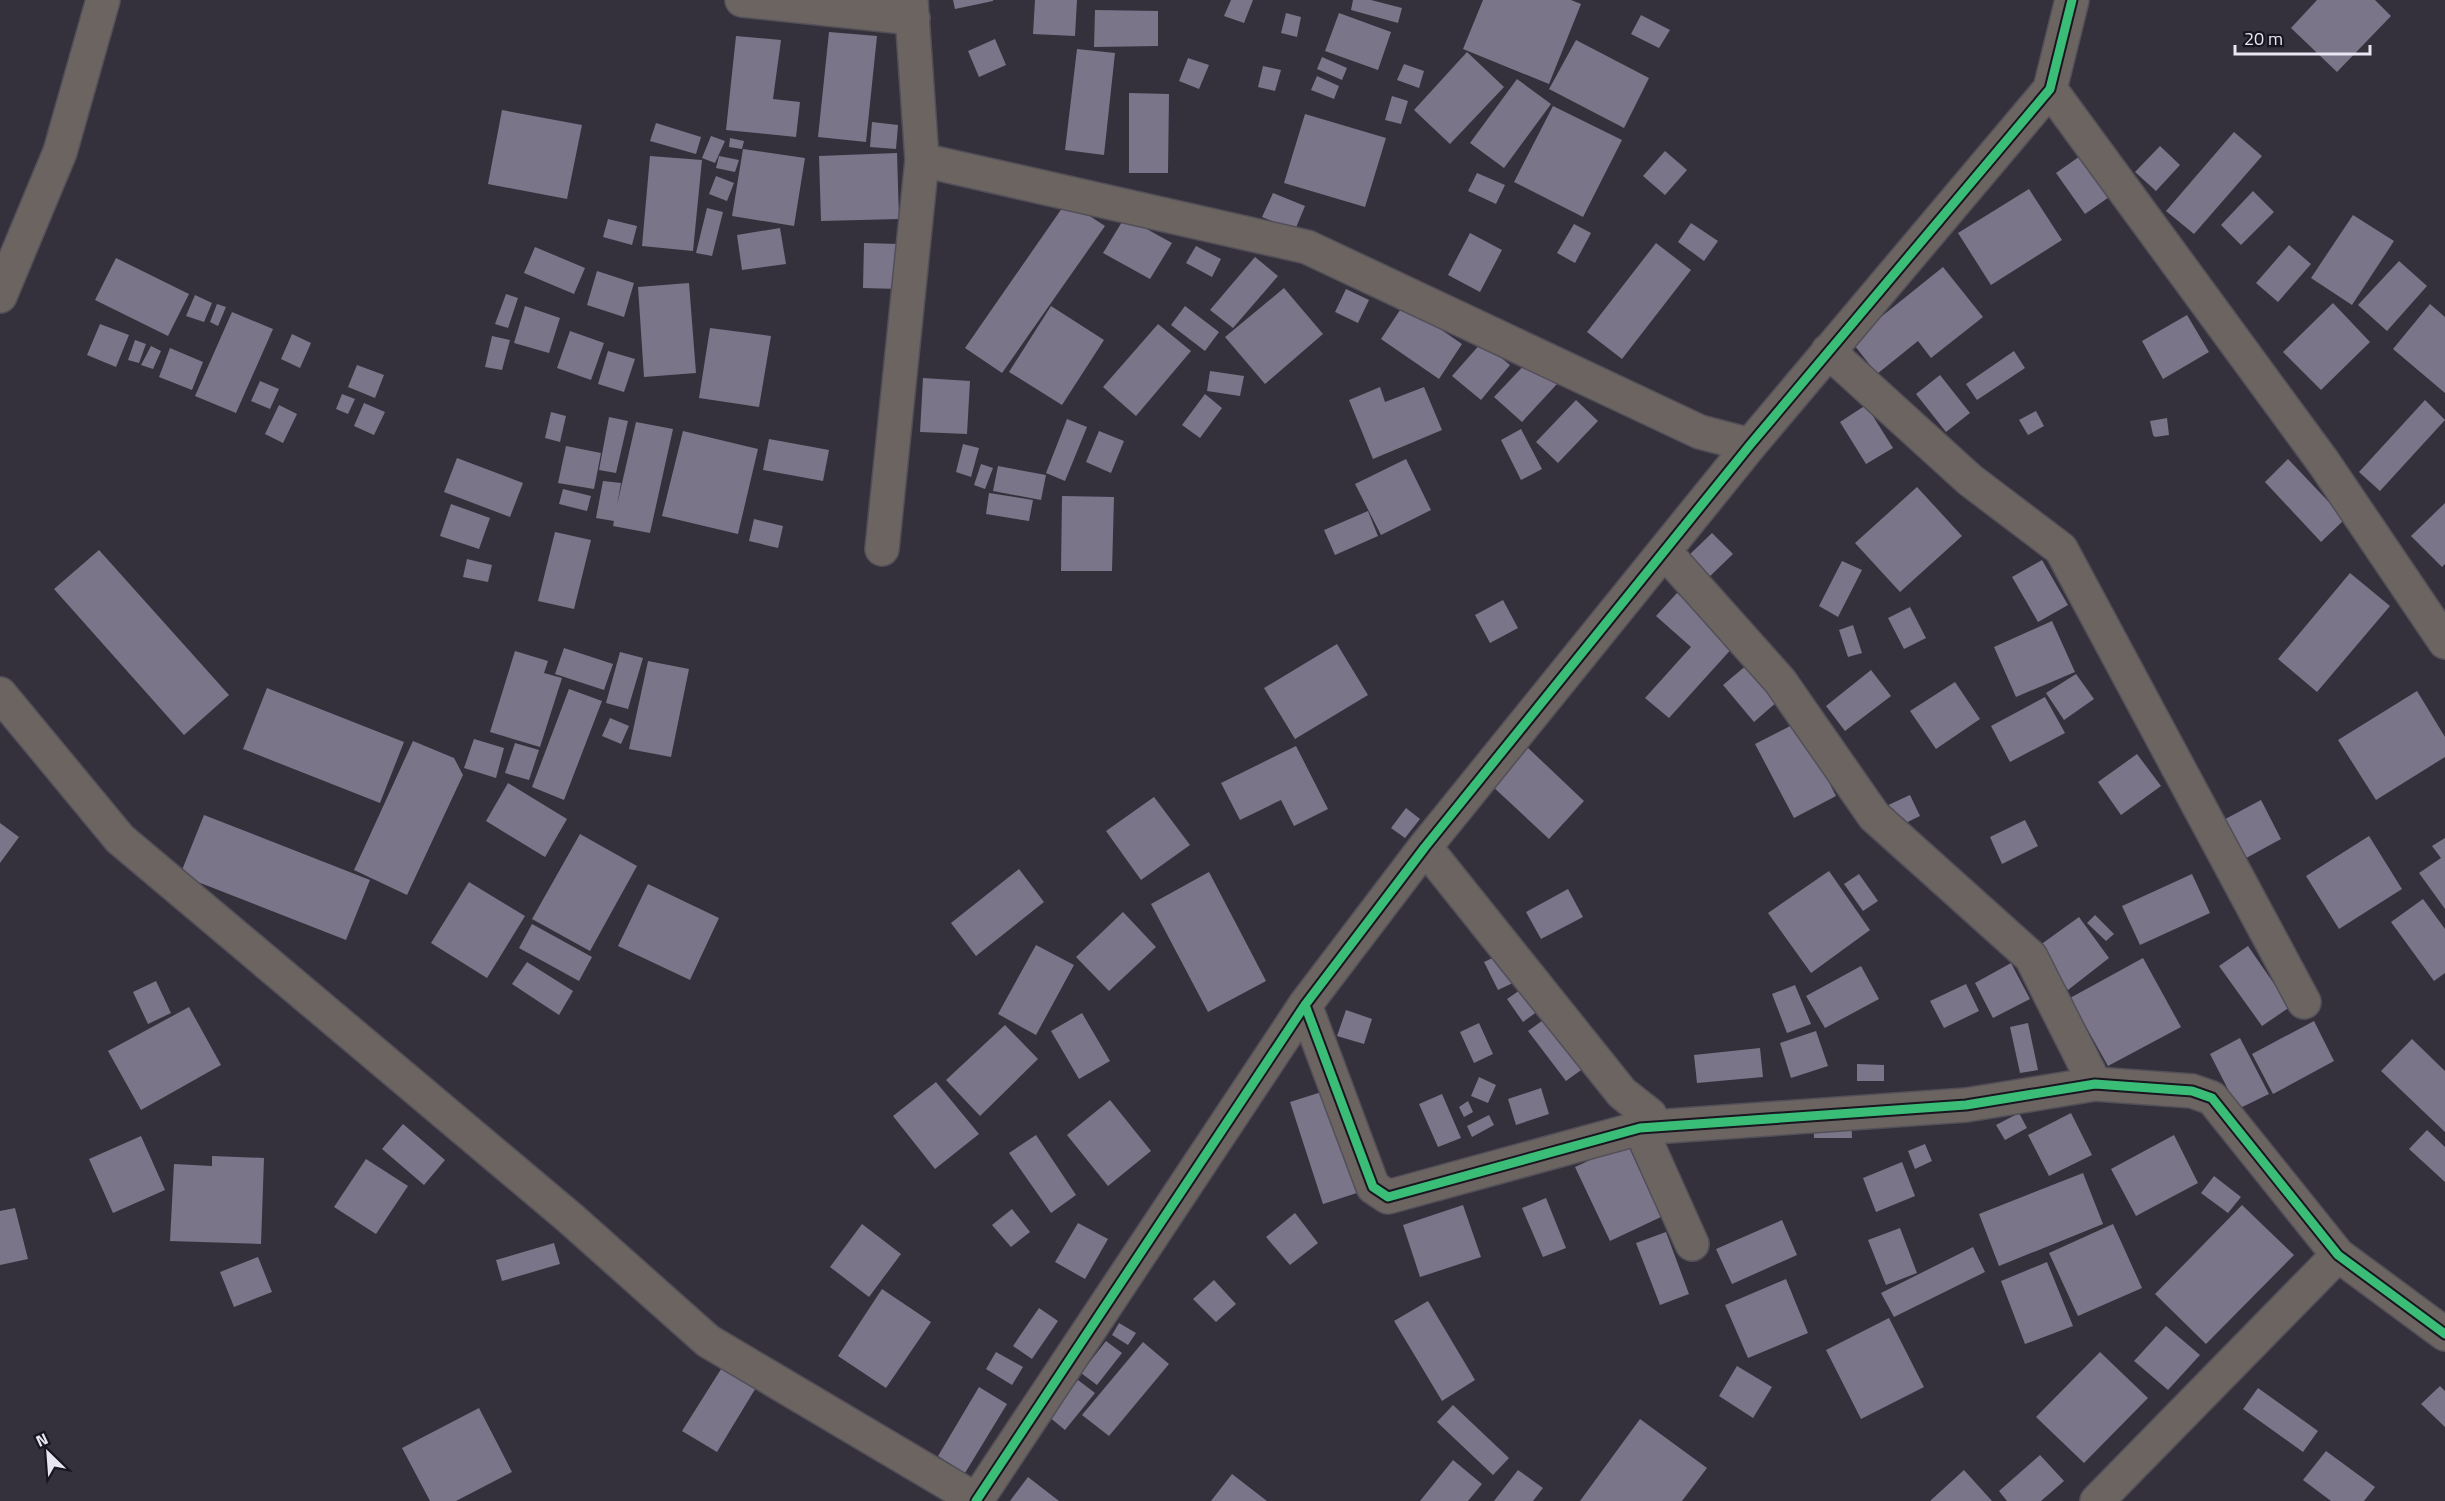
<svg xmlns="http://www.w3.org/2000/svg" width="2445" height="1501" font-family="'Titillium Web',sans-serif">
	<style>
		.building { fill: #7a7589 }
		.lines { fill: none; stroke-linecap: round; stroke-linejoin: round }
		.street-casing { stroke: #524f59; stroke-width: 36 }
		.street { stroke: #6b6460; stroke-width: 33 }
		.cycleway-casing { stroke: #181620; stroke-width: 13 }
		.cycleway { stroke: #3abd76; stroke-width: 9 }
	</style>
	<rect width="100%" height="100%" fill="#34313c"/>
	<path class="building" d="M953 0H993V1L955 9Z
		M1035 0H1077L1075 36 1033 34Z
		M1231 0H1253L1244 23 1224 16Z
		M1353 0H1371L1402 8 1398 23 1351 10Z
		M1483 0H1571L1581 4 1549 84 1463 49Z
		M2317 0H2375L2391 16 2337 72 2291 28Z
		M1095 10 1158 11V46L1094 47Z
		M1286 13 1301 17 1297 37 1281 33Z
		M1339 13 1391 32 1378 70 1325 51Z
		M1641 15 1670 30 1659 48 1631 34Z
		M829 32 877 36 866 142 818 137Z
		M736 36 781 40 773 99 800 102 796 137 726 130Z
		M995 39 1006 65 979 77 968 51Z
		M1576 40 1649 78 1624 128 1549 89Z
		M1077 49 1115 53 1104 155 1065 150Z
		M1467 52 1504 87 1450 144 1414 110Z
		M1322 57 1347 68 1342 80 1317 69Z
		M1188 58 1209 65 1199 89 1179 81Z
		M1404 64 1424 71 1419 88 1397 80Z
		M1263 66 1281 70 1275 91 1258 87Z
		M1317 76 1339 86 1334 99 1311 90Z
		M1517 79 1551 104 1504 168 1470 143Z
		M1129 93 1169 94 1168 173H1129Z
		M1392 96 1408 101 1401 124 1385 120Z
		M1553 106 1622 140 1583 217 1514 182Z
		M502 110 582 125 567 199 488 184Z
		M1305 114 1386 138 1365 207 1284 183Z
		M872 122 898 125 896 149 870 147Z
		M656 123 701 137 696 154 650 141Z
		M2234 132 2262 156 2194 234 2166 211Z
		M711 136 725 141 715 163 702 158Z
		M730 138 744 141 742 149 729 147Z
		M2160 146 2180 165 2156 191 2135 172Z
		M743 149 805 158 794 226 732 216Z
		M1665 151 1687 170 1665 195 1643 176Z
		M897 153 899 219 821 221 819 156Z
		M2083 154 2112 195 2085 214 2056 173Z
		M650 156 702 160 693 251 642 246Z
		M719 156 739 160 735 172 716 168Z
		M1477 173 1505 185 1496 204 1468 191Z
		M716 176 734 183 727 201 709 194Z
		M2029 189 2062 240 1991 285 1958 233Z
		M2253 191 2274 212 2241 245 2221 225Z
		M1273 193 1305 206 1295 230 1262 217Z
		M1067 201 1105 226 1002 373 965 348Z
		M707 208 723 212 712 256 696 253Z
		M2353 215 2394 241 2352 305 2311 278Z
		M1125 217 1172 243 1150 279 1103 253Z
		M608 219 637 226 632 245 603 237Z
		M1691 223 1718 241 1704 261 1678 242Z
		M1574 224 1591 233 1575 263 1557 253Z
		M780 228 786 264 742 270 737 235Z
		M1470 233 1502 250 1480 292 1448 275Z
		M864 243 899 244 898 289 863 288Z
		M1656 243 1691 270 1622 359 1587 332Z
		M2289 245 2311 264 2278 302 2256 283Z
		M1196 246 1221 259 1212 277 1186 263Z
		M535 247 585 268 574 294 524 273Z
		M1255 257 1278 276 1233 328 1210 310Z
		M116 258 189 294 168 336 95 300Z
		M2399 261 2427 286 2387 331 2358 305Z
		M1943 267 1983 317 1931 358 1918 341 1877 374 1851 341Z
		M597 271 634 283 624 317 587 305Z
		M689 283 696 373 644 377 638 287Z
		M1284 288 1323 334 1265 384 1225 337Z
		M1346 289 1369 300 1358 323 1335 312Z
		M506 294 518 298 508 328 495 324Z
		M195 295 212 303 204 322 186 316Z
		M2333 303 2370 342 2321 390 2283 352Z
		M217 304 226 307 218 326 210 322Z
		M1404 304 1462 344 1439 379 1381 339Z
		M2430 304 2445 317V393L2393 349Z
		M525 306 560 318 549 353 514 343Z
		M1051 306 1104 340 1062 405 1009 372Z
		M1185 306 1219 332 1205 351 1171 325Z
		M232 312 273 329 236 413 195 396Z
		M2187 315 2209 352 2163 379 2142 341Z
		M100 324 129 335 116 367 87 355Z
		M1158 324 1191 351 1136 416 1103 387Z
		M710 328 771 336 759 407 699 398Z
		M570 331 604 343 591 380 557 368Z
		M292 334 311 343 300 368 281 359Z
		M492 336 510 340 502 370 485 367Z
		M135 340 146 344 139 363 128 360Z
		M1482 342 1510 365 1481 400 1452 376Z
		M151 346 161 351 153 369 141 365Z
		M170 348 203 362 192 390 159 377Z
		M608 351 635 359 624 392 598 384Z
		M2014 351 2025 368 1977 400 1966 384Z
		M1529 360 1557 384 1522 422 1494 397Z
		M357 365 384 375 375 398 348 387Z
		M1210 371 1244 376 1240 396 1207 391Z
		M1940 375 1970 413 1946 432 1916 394Z
		M923 378 970 381 967 434 920 432Z
		M260 381 279 389 270 409 251 401Z
		M1380 387 1385 402 1424 387 1442 430 1373 459 1349 400Z
		M342 394 355 399 348 414 336 409Z
		M1205 394 1222 408 1200 438 1182 425Z
		M1576 400 1598 421 1558 463 1536 442Z
		M2425 400 2445 420 2380 491 2359 472Z
		M364 403 385 412 374 435 354 426Z
		M279 405 297 414 283 443 265 434Z
		M1866 405 1893 448 1866 464 1840 422Z
		M2036 411 2044 426 2028 435 2019 420Z
		M551 412 566 416 560 442 545 438Z
		M609 417 628 421 616 473 599 470Z
		M2167 418 2169 435 2155 437 2153 435 2150 421Z
		M1067 419 1087 427 1065 481 1046 473Z
		M636 422 673 429 650 533 613 526 614 521 596 518 603 481 621 483 617 505Z
		M1521 429 1542 469 1521 480 1501 440Z
		M683 431 758 449 738 534 662 516Z
		M1099 431 1124 441 1111 473 1086 462Z
		M769 439 829 450 823 481 763 470Z
		M963 444 979 448 971 477 956 472Z
		M566 446 601 453 594 489 558 483Z
		M457 458 523 483 510 517 444 492Z
		M1406 459 1431 510 1381 535 1355 484Z
		M2288 459 2345 519 2321 542 2265 482Z
		M981 464 993 468 985 489 974 485Z
		M998 466 1046 475 1041 500 993 491Z
		M1917 487 1962 536 1900 592 1855 543Z
		M563 489 591 496 587 511 559 504Z
		M989 493 1033 500 1029 521 986 514Z
		M1062 496 1114 497 1112 571H1061Z
		M2445 503V564L2442 567 2411 536Z
		M451 504 490 518 479 549 440 536Z
		M1368 511 1378 536 1335 555 1324 530Z
		M754 519 783 526 778 548 749 541Z
		M555 532 591 540 574 609 538 601Z
		M1712 533 1733 554 1706 580 1685 559Z
		M99 550 229 695 184 735 54 589Z
		M467 559 492 565 488 582 463 577Z
		M2042 560 2068 605 2038 622 2012 577Z
		M1842 561 1862 570 1838 617 1819 606Z
		M2350 573 2390 606 2317 692 2278 659Z
		M1677 593 1735 645 1669 718 1645 698 1691 647 1656 616Z
		M1503 600 1518 628 1490 643 1475 615Z
		M1910 607 1926 638 1904 649 1888 618Z
		M2052 621 2075 672 2016 697 1994 647Z
		M1853 625 1862 653 1848 657 1839 630Z
		M1337 644 1368 695 1295 739 1264 688Z
		M564 648 613 664 604 690 555 674Z
		M515 651 548 661 544 673 562 678 540 747 490 732Z
		M620 652 643 658 628 709 606 703Z
		M648 661 689 669 671 757 629 749Z
		M1748 664 1778 701 1754 722 1723 685Z
		M1871 670 1891 696 1845 731 1826 706Z
		M2076 674 2094 699 2064 720 2046 693Z
		M1955 682 1980 719 1936 749 1910 711Z
		M267 688 404 742 380 803 243 749Z
		M569 689 602 701 564 800 532 787Z
		M2417 691 2445 737V757L2376 800 2338 740Z
		M2045 697 2065 733 2010 762 1991 726Z
		M610 718 629 726 621 744 602 736Z
		M1798 722 1836 796 1794 818 1755 744Z
		M474 739 504 748 496 778 464 768Z
		M413 741 454 758 463 775 407 895 354 870Z
		M515 743 539 750 529 780 505 773Z
		M1296 746 1328 809 1294 826 1281 800 1240 820 1221 783Z
		M1526 746 1584 801 1549 839 1490 784Z
		M2137 754 2161 786 2121 815 2098 782Z
		M508 783 567 819 545 857 486 821Z
		M1910 795 1920 816 1893 829 1884 807Z
		M1154 797 1190 845 1141 880 1106 831Z
		M2261 800 2281 839 2237 863 2216 824Z
		M1406 808 1420 819 1405 838 1391 828Z
		M204 815 370 880 346 940 180 875Z
		M2025 820 2038 846 2002 864 1990 837Z
		M0 823 19 837 0 863Z
		M580 834 637 866 590 951 532 919Z
		M2369 836 2402 889 2339 929 2306 876Z
		M2445 838V909L2419 873 2441 858 2432 846Z
		M1019 869 1044 902 976 956 951 923Z
		M1829 871 1870 930 1811 973 1768 913Z
		M1209 872 1266 981 1208 1012 1151 904Z
		M1859 874 1878 901 1863 911 1844 884Z
		M2192 874 2210 913 2140 945 2122 906Z
		M469 882 525 916 487 978 431 943Z
		M648 884 719 918 690 980 618 946Z
		M1568 889 1583 917 1541 939 1526 912Z
		M2423 899 2445 929V973L2434 981 2391 922Z
		M1123 912 1156 947 1109 991 1076 957Z
		M2095 915 2114 934 2106 941 2087 923Z
		M2079 917 2109 958 2068 990 2036 948Z
		M532 924 592 957 579 981 519 948Z
		M1036 945 1074 965 1036 1035 998 1014Z
		M2248 946 2290 1007 2262 1026 2219 966Z
		M1501 954 1515 982 1498 990 1484 962Z
		M2143 958 2181 1027 2108 1066 2070 998Z
		M527 962 573 991 559 1015 512 984Z
		M2011 963 2030 999 1993 1018 1975 983Z
		M1861 966 1879 999 1825 1028 1806 996Z
		M156 981 171 1013 148 1024 133 992Z
		M1966 984 1979 1011 1944 1028 1930 1001Z
		M1795 985 1811 1024 1787 1033 1772 994Z
		M1526 986 1542 1008 1523 1022 1507 999Z
		M189 1007 221 1065 141 1110 108 1051Z
		M1346 1010 1372 1019 1364 1044 1337 1036Z
		M1082 1013 1110 1061 1079 1079 1051 1031Z
		M1546 1018 1584 1068 1566 1081 1528 1031Z
		M2314 1021 2334 1061 2273 1094 2252 1054Z
		M1479 1023 1493 1054 1474 1063 1460 1032Z
		M2028 1023 2038 1070 2020 1073 2010 1027Z
		M1005 1025 1038 1059 980 1116 946 1080Z
		M1816 1031 1828 1066 1791 1078 1780 1043Z
		M2240 1038 2269 1094 2238 1109 2210 1054Z
		M2412 1039 2445 1071V1132L2381 1071Z
		M1760 1048 1763 1077 1697 1083 1694 1055Z
		M1857 1064 1884 1065V1081H1857Z
		M1479 1077 1496 1085 1488 1103 1471 1096Z
		M936 1082 979 1134 935 1169 893 1116Z
		M1541 1088 1549 1114 1516 1125 1508 1099Z
		M1331 1089 1363 1191 1323 1204 1290 1102Z
		M1442 1094 1461 1138 1438 1147 1419 1104Z
		M1110 1100 1151 1151 1108 1186 1067 1135Z
		M1468 1101 1473 1112 1464 1117 1459 1107Z
		M1851 1109 1852 1138H1814L1813 1110Z
		M2019 1113 2027 1128 2005 1140 1996 1125Z
		M2071 1113 2092 1155 2049 1176 2028 1135Z
		M1489 1115 1494 1125 1472 1137 1467 1126Z
		M403 1124 445 1160 424 1185 382 1149Z
		M2427 1130 2445 1147V1182L2409 1149Z
		M1036 1135 1076 1195 1051 1213 1009 1153Z
		M2174 1135 2198 1183 2136 1216 2111 1169Z
		M141 1136 165 1190 113 1213 89 1159Z
		M1627 1143 1661 1217 1610 1241 1575 1167Z
		M1925 1144 1932 1161 1915 1169 1908 1151Z
		M212 1156 264 1158 261 1244 170 1241 174 1164 212 1166Z
		M366 1159 408 1186 376 1234 334 1207Z
		M1902 1162 1915 1196 1876 1212 1863 1178Z
		M2083 1173 2103 1224 1999 1266 1979 1214Z
		M2214 1176 2241 1197 2228 1213 2201 1193Z
		M1546 1198 1566 1248 1543 1257 1522 1208Z
		M1463 1205 1481 1257 1420 1277 1403 1225Z
		M2242 1205 2294 1255 2206 1344 2155 1294Z
		M15 1208 28 1259 0 1265V1211Z
		M1012 1209 1030 1232 1011 1247 992 1225Z
		M1295 1213 1318 1243 1290 1265 1266 1237Z
		M1782 1220 1797 1255 1732 1284 1716 1249Z
		M1078 1223 1108 1239 1085 1279 1055 1262Z
		M862 1224 901 1254 869 1297 830 1267Z
		M2113 1224 2142 1288 2078 1316 2049 1253Z
		M1900 1228 1917 1273 1886 1285 1868 1240Z
		M1666 1232 1689 1294 1660 1305 1636 1243Z
		M554 1243 560 1264 502 1281 496 1260Z
		M1973 1247 1985 1272 1894 1317 1881 1293Z
		M258 1257 272 1292 234 1307 220 1272Z
		M2047 1262 2073 1326 2025 1344 2001 1281Z
		M1786 1279 1808 1333 1748 1358 1725 1305Z
		M1214 1280 1236 1304 1216 1322 1193 1299Z
		M882 1289 931 1322 886 1388 838 1356Z
		M1428 1301 1475 1380 1442 1401 1394 1321Z
		M1039 1308 1058 1321 1032 1359 1013 1346Z
		M1889 1318 1924 1387 1861 1419 1826 1350Z
		M1119 1323 1136 1333 1128 1345 1112 1335Z
		M2166 1326 2200 1355 2168 1390 2134 1361Z
		M1106 1341 1122 1353 1097 1385 1081 1373Z
		M1143 1342 1169 1364 1109 1436 1082 1415Z
		M996 1352 1023 1367 1012 1385 986 1369Z
		M2100 1352 2148 1398 2084 1463 2036 1417Z
		M723 1366 757 1386 717 1452 682 1431Z
		M1737 1366 1772 1387 1753 1418 1719 1396Z
		M1078 1380 1095 1393 1065 1430 1048 1416Z
		M2440 1386 2445 1391V1427L2421 1404Z
		M979 1387 1007 1404 965 1473 938 1456Z
		M2258 1388 2318 1431 2303 1452 2243 1409Z
		M1453 1405 1509 1458 1493 1475 1437 1422Z
		M479 1408 512 1472 456 1501H430L402 1448Z
		M1640 1419 1707 1468 1682 1501H1580Z
		M2326 1451 2375 1487 2364 1501H2331L2303 1480Z
		M2040 1455 2064 1481 2041 1501H2007L1999 1491Z
		M1453 1460 1482 1484 1468 1501H1420Z
		M1518 1470 1543 1488 1533 1501H1494Z
		M1964 1470 1992 1501H1930Z
		M1232 1474 1267 1501H1211Z
		M1028 1477 1059 1501H1010Z"/>
	<g class="lines">
		<defs>
			<path id="street" d="M742 0 913 18
				M2050 89 2324 463 2445 642
				M922 160 1307 247 1700 432 1750 445
				M0 296 60 152 103 0
				M1828 351 1970 480 2061 549 2304 1002
				M882 549 922 160 911 0
				M1665 552 1780 681 1874 816 2031 957 2095 1084
				M0 694 120 839 570 1218 708 1341 978 1501
				M1425 847 1622 1093 1650 1115 1640 1128 1692 1244
				M1305 1005 1373 1187 1388 1197 1640 1128 1966 1105 2095 1084 2192 1091 2212 1098 2338 1255 2445 1334
				M976 1501 1305 1005 1425 847 1750 445 2050 89 2072 0
				M2097 1501 2338 1255"/>
		</defs>
		<use href="#street" class="street-casing"/>
		<use href="#street" class="street"/>
		<defs>
			<path id="cycleway" d="M1305 1005 1373 1187 1388 1197 1640 1128 1966 1105 2095 1084 2192 1091 2212 1098 2338 1255 2445 1334
				M976 1501 1305 1005 1425 847 1750 445 2050 89 2072 0"/>
		</defs>
		<use href="#cycleway" class="cycleway-casing"/>
		<use href="#cycleway" class="cycleway"/>
	</g>
	<g transform="translate(48 1453) rotate(335)" stroke="#181620" stroke-width="4.5" paint-order="stroke">
	<path d="M0-4.5L10 22L0 15L-10 22Z" fill="#e9e6f4"/>
	<text y="-9" font-size="16" font-weight="bold" text-anchor="middle" fill="#e9e6f4">N</text>
	</g>
	<path d="M2235 45v9h135v-9" fill="none" stroke="#e9e6f4" stroke-width="3"/>
	<text x="2244" y="45" font-size="18" fill="#e9e6f4" stroke="#181620" stroke-width="4.5" paint-order="stroke">20 m</text>
</svg>
